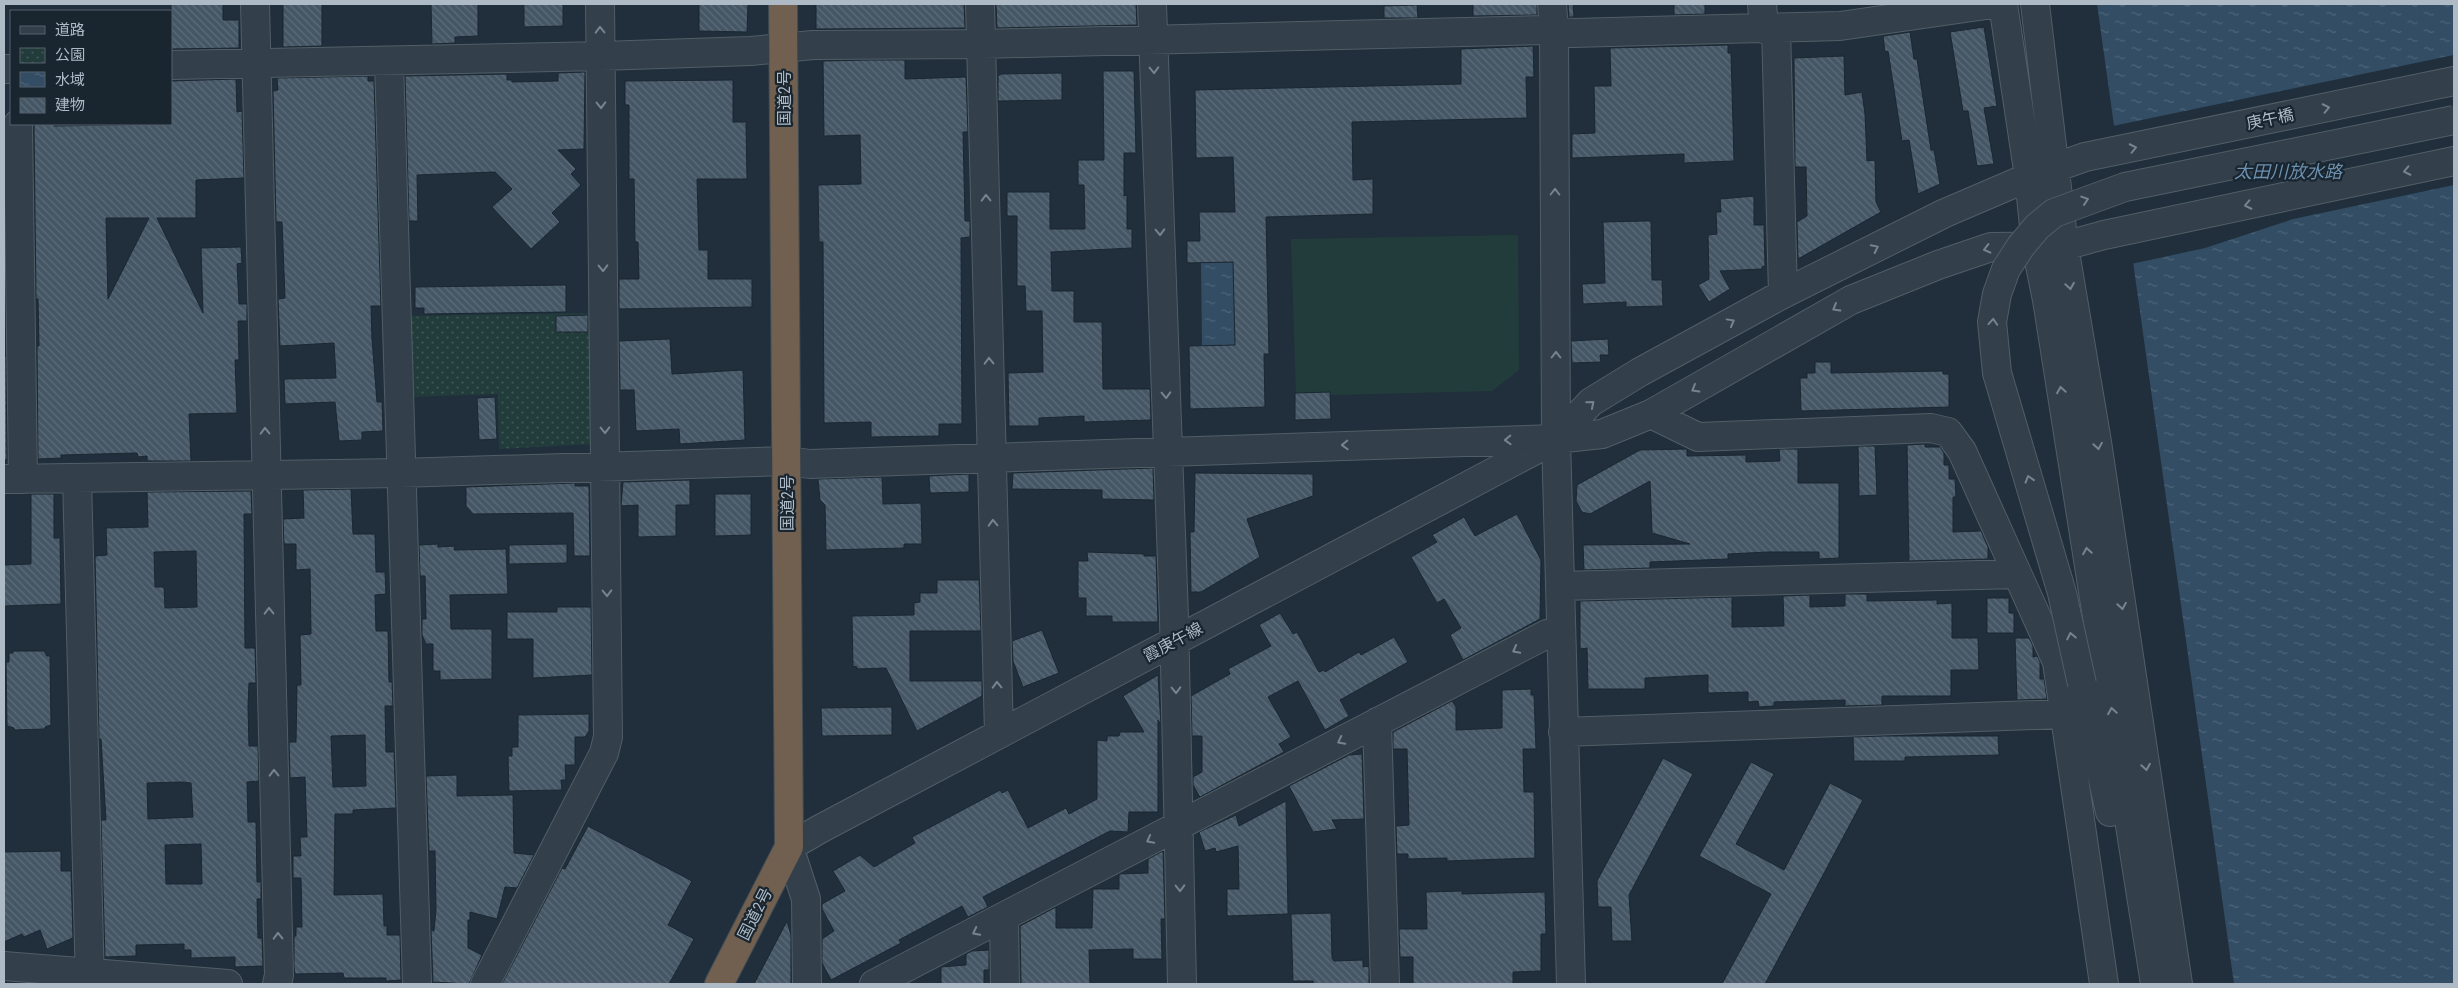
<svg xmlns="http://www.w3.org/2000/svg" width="2458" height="988" font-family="'Roboto Condensed','Noto Sans JP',sans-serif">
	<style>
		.park { fill: url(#park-dots) }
		.garden { fill: #223c3b }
		.water { fill: url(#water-ripples) }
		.pier { fill: #202f3b }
		.building { fill: url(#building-back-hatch); stroke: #1b2731; fill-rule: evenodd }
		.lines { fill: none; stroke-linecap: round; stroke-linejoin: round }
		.minor-casing { stroke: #515e68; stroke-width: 30 }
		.highway-casing { stroke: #3e4b55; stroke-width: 30 }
		.minor { stroke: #33404b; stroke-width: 28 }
		.highway { stroke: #716050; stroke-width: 28 }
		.minor-bridge-casing { stroke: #515e68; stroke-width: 30; stroke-linecap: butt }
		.minor-bridge { stroke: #33404b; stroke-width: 28 }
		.oneway { stroke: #77848f }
		.labels { text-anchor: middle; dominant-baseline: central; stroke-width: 4.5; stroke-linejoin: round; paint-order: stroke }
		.street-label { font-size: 16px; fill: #aebbc7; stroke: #19252f }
		.water-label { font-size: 18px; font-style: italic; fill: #6c90ad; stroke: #19252f }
	</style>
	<defs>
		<pattern id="park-dots" width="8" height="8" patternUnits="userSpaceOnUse" patternTransform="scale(1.25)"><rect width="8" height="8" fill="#223c3b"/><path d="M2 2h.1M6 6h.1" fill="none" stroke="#405656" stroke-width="1.8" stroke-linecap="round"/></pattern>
		<pattern id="water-ripples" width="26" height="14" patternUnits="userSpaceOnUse" patternTransform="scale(1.25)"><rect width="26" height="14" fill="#324d64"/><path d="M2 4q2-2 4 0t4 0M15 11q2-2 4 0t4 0" fill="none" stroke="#4d6579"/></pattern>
		<pattern id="building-back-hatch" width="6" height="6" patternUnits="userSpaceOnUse" patternTransform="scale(1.25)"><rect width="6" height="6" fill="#455665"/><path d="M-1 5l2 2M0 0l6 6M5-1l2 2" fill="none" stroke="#5d6c7a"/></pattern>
	</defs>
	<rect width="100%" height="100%" fill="#202f3b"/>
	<path class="park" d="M598 313 593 444 499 449 498 394 407 397 405 316Z"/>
	<path class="garden" d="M1518 235 1519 370 1492 391 1296 396 1291 239Z"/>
	<path class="water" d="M2097 4H2454V984H2234Z
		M1247 262 1234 292 1235 345 1202 346 1201 263Z"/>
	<path class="pier" d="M2454 55V185L2293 219 2205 248 2131 264 2113 126Z"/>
	<path class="building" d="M171 4H223V20H239V48L171 49Z
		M283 4H322V46L283 47Z
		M431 4H478V36L455 37V43L432 44Z
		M524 4H563V26L524 27Z
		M699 4H748L747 32 699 31Z
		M816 4H964L965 28 816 29Z
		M996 4H1136L1137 25 997 28Z
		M1473 4H1537V15L1473 16Z
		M1568 4H1573L1574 17H1569Z
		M1674 4H1705V14L1674 15Z
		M1417 5 1418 18H1384V6Z
		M1984 27 1997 106 1984 108 1994 164 1977 166 1968 111H1963L1950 32Z
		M1910 32 1914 59H1917L1931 150H1934L1940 184 1918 194 1909 140 1902 141 1888 51 1885 52 1883 36Z
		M1728 45V53H1731L1734 161 1684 163V154L1572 158V134L1595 133 1594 86H1611L1610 48Z
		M1533 46 1534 77H1526L1527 118 1352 122 1353 180 1373 179V214L1266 217 1269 354H1264L1265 407 1190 409 1189 346 1235 345 1233 262 1187 263V241H1200L1199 212H1235L1233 157 1196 158 1195 90 1461 84V49Z
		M1844 56 1845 95 1862 92 1865 114 1867 161 1875 160 1876 202 1881 212 1798 259 1797 222 1807 216 1806 167H1795L1794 58Z
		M869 60H905V79L966 77 968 132H963L965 221H970V237L961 238 962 424H939V436L871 437V422L824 423 823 242H819L818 185 861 184 860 135 824 136 823 61Z
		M1103 71H1134L1136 153H1124V196L1127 195V229H1132V248L1051 252 1052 291H1074V322H1102L1103 389H1150L1151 420 1084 422V416L1039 418V426H1009L1008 373 1043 372 1042 311H1026L1025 286H1017V216H1007V192H1050V229H1085L1084 185H1078V160H1104Z
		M585 72 584 149 558 150 576 169 571 174 581 185 552 213 560 222 531 249 492 207 512 189 495 172 417 175 418 221H409L405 76 507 74V80H512V82L558 81V73Z
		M1062 73V100L998 101V76L1001 74Z
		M368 76V81H374L381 306H371L372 339 377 402H382L383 431 362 432V440L339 441 335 402 285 404 284 379 336 378 334 343 280 346 278 299 285 298 282 222H276L273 91 278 90 277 78Z
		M236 79 237 112 242 111 244 178 196 180V218H157L203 313 201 248 241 247 242 263 237 264 239 304H247V321H238L239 360H235L237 413 189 414 191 461H147V456L138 457 137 453 61 455V458L38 459 37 346H39L38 299H36L34 126 37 124H54V126L171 124V81ZM106 218H149L108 299Z
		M733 80V122H746L747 179H697L699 250H708V279H752V307L619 309V279H639L638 242H635L634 179H629V105H625V81Z
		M1754 196V225H1764L1765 266 1762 267V269L1720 271 1730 289 1709 302 1698 285 1709 279 1708 235 1717 234 1716 212H1721L1720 199Z
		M1644 221H1651L1652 280H1662L1663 306 1626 307V302L1583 304 1582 284 1605 283 1603 222Z
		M566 285V312L424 314V308H415V287Z
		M588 315V332H556V316Z
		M670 339 672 374 743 370 745 440 680 444 679 429 636 431 634 390H620L619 341Z
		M1608 339 1609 355H1600L1601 362 1572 363 1571 341Z
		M4 356H6L7 460H4Z
		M1815 362H1831V373L1943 371V374H1949V407L1801 411 1800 378H1807V373H1815Z
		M1330 392 1331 419 1295 420V393Z
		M495 397 497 439 479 440 477 398Z
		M1925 444V447H1940L1944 453V465H1949V479H1955L1956 497H1953V532L1981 531 1988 547V559L1909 561 1907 445Z
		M1858 446H1875L1877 495 1859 496Z
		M1687 449V456L1746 455V462L1780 461 1779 449H1798V483H1839V558L1819 559V552H1768L1728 554V559L1650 562V568L1584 570 1583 545 1690 544 1652 533 1650 481 1590 514 1582 512 1576 501 1577 485 1640 450Z
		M1153 468 1154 500 1102 499V490L1012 489 1013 473Z
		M1195 473 1313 474V496L1247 519 1260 557 1201 592H1191L1190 532H1194Z
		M969 474V492L930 493 929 476Z
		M882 477 883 504 921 503 922 544H904V548L826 550 825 505 820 500 818 479Z
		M690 480V505H676V536L638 537V505L621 506 623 482Z
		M575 483V486H589L590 556H574L573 513 473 514 466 506V487Z
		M351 489 353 534H375L376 572H385L386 594 375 595 376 631H388L389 682H392L393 706H385L386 752H394L396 808 353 810V814H335L334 895 383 894 384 926H387V935H400L401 980 386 981V978H344L343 973 295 974 294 967V936H296V927H302L301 878H293V856H301L300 837H307L305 777 290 778 289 742H296L297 685H301L300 635 311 634 310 569 296 570V544H284L283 519 304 518 303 490ZM365 735 366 786 333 787 331 736Z
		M251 491 252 514H244L245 648H255L256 683H249L248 707 249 746H258L259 781 247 782 248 822H256L257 882H261V899H257L258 938H262L263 966 235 967V957L191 958V950H184V944L136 945V956L105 957 101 820H106L101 739H99L95 556 107 555 106 528 148 527 147 492ZM196 551 197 607 165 608 164 587H155L154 552ZM182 782 191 783 193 817 148 819 147 783ZM201 844 202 884H166L165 845Z
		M31 494H54V538H60L61 604 4 606V565L31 564Z
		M715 494H751V535L715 536Z
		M1517 514 1541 560 1540 619 1463 660 1450 635 1461 628 1444 599 1437 603 1411 557 1437 542 1432 535 1464 517 1475 536Z
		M438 544V547L455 546 454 550 506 549 508 594 450 595 451 629H492V679L440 680V671H433V644H426L422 635V619H426L425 576H420L419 545Z
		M567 544V563L509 564V545Z
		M1087 552 1144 554V556H1156L1158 622H1112V616H1086V598H1078V561H1088Z
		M937 580H979L981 631H910V681H982V696L917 731 886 668 857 669V667L853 666 852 616 914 615V603L920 602V593H937Z
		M1845 594H1867V601L1937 600V604L1952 603V638H1978L1979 670H1951V696H1882V705L1845 706V700L1807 701 1774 702V706L1759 707 1758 701 1748 702V692L1708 693V675L1645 678V689H1588L1587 648 1580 649V601L1732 597V627L1784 626 1783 596 1810 595V607L1845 606Z
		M1987 598H2009V613H2014V633H1987Z
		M557 607H591L592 675 533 678V639H507V612H557Z
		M1280 613 1293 634 1297 632 1319 672 1324 670 1325 672 1359 652 1361 655 1394 637 1408 662 1340 700 1349 716 1325 730 1298 681 1268 697 1291 737 1279 744 1284 752 1200 797 1193 785V777L1202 772V736H1192L1191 696 1230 674 1228 669 1271 646 1259 625Z
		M1042 630 1059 673 1023 687 1013 661 1012 641Z
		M2015 638H2029L2033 646V657L2037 656 2040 661V679H2044L2047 699 2017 700Z
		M13 651H44L47 656H50L51 725 45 727V729L14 730V728L7 726 6 662H9V653H13Z
		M1158 675 1161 725 1158 720V812H1129L1128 832 1110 831 983 897 988 907 968 917 962 906 899 940 901 943 831 980 822 963V939L834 931 822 909V904L845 891 833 871 860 855 874 867 915 843 912 837 1000 790 1002 793 1008 790 1028 828 1066 808 1069 814 1097 799V740L1107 741V736H1119L1120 732H1144L1123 696Z
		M1531 689V695H1534L1536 749H1523L1524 792H1534L1535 858 1447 861V858L1408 859V854H1397L1396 826 1409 825 1407 749H1393V732L1452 701 1456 707V730L1502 728V690Z
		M892 707V735L822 736 821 708Z
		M589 714V731L585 737H575V765H565L566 780H561L562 790 509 791 508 756H512V747H518V715Z
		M1883 736H1998L1999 755 1905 757V761H1854L1853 737Z
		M1362 754 1364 819 1332 820 1337 829 1313 832 1289 786 1349 755Z
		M1663 758 1693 774 1629 895 1632 941H1612L1611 907H1598L1597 881Z
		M1751 762 1774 774 1736 844 1784 870 1830 783 1863 800 1765 984H1722L1771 894 1699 856Z
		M457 775V796L513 795 514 853 534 855 517 888 505 887 497 919 470 912V920H468V948L482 955 469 984 433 982 431 930 434 931 436 909 435 851H429L426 776Z
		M1286 801 1288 914 1227 916V889H1239L1238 846 1216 852 1215 848 1205 851 1199 832 1236 815 1239 826Z
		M588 826 692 881 668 925 694 939 669 984H502L562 868 565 869Z
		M61 851V871H71L73 938 47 949 40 930 24 937 22 934 4 942V852Z
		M1163 851 1165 919H1161L1162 959H1133V949L1089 950 1090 984H1021L1020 926 1056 907V928H1092L1093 889H1119V874L1148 873V859Z
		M1462 891V894L1545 892 1546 934H1541V971L1513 972V984H1413V957H1400L1399 929H1427L1426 892Z
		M1331 913 1332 958 1334 961 1363 960V967L1369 966V984H1314L1313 981H1293L1291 914Z
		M787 921 791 935V984H754Z
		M989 950V970H984V984H941V967L966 965V954L972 951Z"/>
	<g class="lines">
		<defs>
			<path id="minor" d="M255 4 279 975 277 984
				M980 4 999 734
				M1152 4 1174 618 1182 984
				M1552 4 1554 31 1556 439 1571 984
				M1762 4 1764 29
				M2003 4 2029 177 2036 246 2047 300 2155 984
				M2035 4 2064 246 2097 442 2178 984
				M1776 28 1783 294
				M389 62 417 984
				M171 65 601 56 751 51 813 45 982 44 1544 30 1573 33 1840 26 1993 4
				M4 69H11
				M18 124 23 479
				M1651 414 1698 437 1931 428 1948 432 1962 451 2057 662 2104 984
				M77 478 90 984
				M4 479 400 473 787 461 810 464 1556 439 1602 434 1651 414 1851 300 1938 265 1991 247 2064 246 2104 235 2454 161
				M1560 586 2017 574
				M2082 684 2110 812
				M1377 722 1385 984
				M1563 732 2065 714
				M1004 918 1005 984
				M4 966 228 984
				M485 984 604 753 608 737 600 4
				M807 984 806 899 789 847 820 829 1556 439 1591 402 1640 372 1783 294 1945 213 2029 177 2085 157 2454 81
				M874 984 1547 634 1561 633"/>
			<path id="highway" d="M719 984 789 847 783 4"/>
		</defs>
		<use href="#minor" class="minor-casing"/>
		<use href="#highway" class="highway-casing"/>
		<use href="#minor" class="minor"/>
		<use href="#highway" class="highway"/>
		<defs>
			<path id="minor-bridge" d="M2082 684 2062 593 1997 373 1992 322 1997 294 2006 269 2021 246 2037 227 2054 213 2125 187 2454 120"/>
		</defs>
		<use href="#minor-bridge" class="minor-bridge-casing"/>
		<use href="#minor-bridge" class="minor-bridge"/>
	</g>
	<defs><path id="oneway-chevron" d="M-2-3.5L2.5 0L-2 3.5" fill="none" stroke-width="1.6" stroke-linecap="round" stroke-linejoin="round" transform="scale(1.25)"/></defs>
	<g class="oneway">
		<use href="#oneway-chevron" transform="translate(600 30) rotate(-91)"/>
		<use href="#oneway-chevron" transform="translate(1154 70) rotate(88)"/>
		<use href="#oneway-chevron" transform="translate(601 105) rotate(89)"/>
		<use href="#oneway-chevron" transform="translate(2326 108) rotate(-12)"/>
		<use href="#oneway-chevron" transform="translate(2133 148) rotate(-12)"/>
		<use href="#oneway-chevron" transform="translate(2407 171) rotate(168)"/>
		<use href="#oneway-chevron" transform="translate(1555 192) rotate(-90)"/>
		<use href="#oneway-chevron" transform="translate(986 198) rotate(-91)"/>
		<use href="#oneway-chevron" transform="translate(2085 200) rotate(-18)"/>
		<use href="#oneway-chevron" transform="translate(2248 205) rotate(168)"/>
		<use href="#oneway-chevron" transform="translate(1160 232) rotate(88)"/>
		<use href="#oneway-chevron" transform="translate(1875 248) rotate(-26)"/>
		<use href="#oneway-chevron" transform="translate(1987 249) rotate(166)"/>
		<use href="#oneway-chevron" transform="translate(603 268) rotate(89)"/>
		<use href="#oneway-chevron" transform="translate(2070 286) rotate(81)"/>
		<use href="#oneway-chevron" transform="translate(1836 308) rotate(150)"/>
		<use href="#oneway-chevron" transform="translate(1731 322) rotate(-29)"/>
		<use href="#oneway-chevron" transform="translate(1993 322) rotate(-86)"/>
		<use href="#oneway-chevron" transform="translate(1556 355) rotate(-90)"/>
		<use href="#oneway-chevron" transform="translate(989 361) rotate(-91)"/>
		<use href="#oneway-chevron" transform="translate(1695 389) rotate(150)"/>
		<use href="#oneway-chevron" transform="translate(2061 390) rotate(-99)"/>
		<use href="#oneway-chevron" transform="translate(1166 395) rotate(88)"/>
		<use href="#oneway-chevron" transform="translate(1591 404) rotate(-40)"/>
		<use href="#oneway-chevron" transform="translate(605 430) rotate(89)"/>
		<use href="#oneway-chevron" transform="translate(265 431) rotate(-91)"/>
		<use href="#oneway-chevron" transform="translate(1508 440) rotate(178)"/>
		<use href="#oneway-chevron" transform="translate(1345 445) rotate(178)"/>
		<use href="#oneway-chevron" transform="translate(2098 446) rotate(81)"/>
		<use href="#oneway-chevron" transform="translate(2029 479) rotate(-107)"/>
		<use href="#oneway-chevron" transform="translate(993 523) rotate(-92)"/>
		<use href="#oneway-chevron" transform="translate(2087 551) rotate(-99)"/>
		<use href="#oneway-chevron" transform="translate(607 593) rotate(89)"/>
		<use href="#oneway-chevron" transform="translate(2122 606) rotate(81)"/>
		<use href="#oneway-chevron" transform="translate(269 611) rotate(-91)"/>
		<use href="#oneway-chevron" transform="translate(2071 636) rotate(-102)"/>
		<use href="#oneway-chevron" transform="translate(1516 650) rotate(152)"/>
		<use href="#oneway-chevron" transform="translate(997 685) rotate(-92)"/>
		<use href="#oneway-chevron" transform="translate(1176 690) rotate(89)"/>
		<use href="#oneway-chevron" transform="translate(2112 711) rotate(-99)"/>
		<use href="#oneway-chevron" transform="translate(1341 741) rotate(153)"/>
		<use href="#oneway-chevron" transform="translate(2146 767) rotate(81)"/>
		<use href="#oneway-chevron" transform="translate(274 773) rotate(-91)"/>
		<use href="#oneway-chevron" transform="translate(1150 840) rotate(152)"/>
		<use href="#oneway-chevron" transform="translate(1180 888) rotate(89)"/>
		<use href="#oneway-chevron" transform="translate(976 932) rotate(153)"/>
		<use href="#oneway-chevron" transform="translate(278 936) rotate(-91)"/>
	</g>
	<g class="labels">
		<g class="street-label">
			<text transform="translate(784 98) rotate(-90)">国道2号</text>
			<text transform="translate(2270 119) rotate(-12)">庚午橋</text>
			<text transform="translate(787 503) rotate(-90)">国道2号</text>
			<text transform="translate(1173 642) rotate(-28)">霞庚午線</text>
			<text transform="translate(755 914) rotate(-63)">国道2号</text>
		</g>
		<g class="water-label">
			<text x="2288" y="171">太田川放水路</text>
		</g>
	</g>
	<rect width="2458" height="988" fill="none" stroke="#aebbc7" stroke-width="10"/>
	<rect x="10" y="10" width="162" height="115" fill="#19252f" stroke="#55616c"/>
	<rect x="20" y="26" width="25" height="8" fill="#33404b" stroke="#55616c"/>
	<text x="55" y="35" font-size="15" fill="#aebbc7">道路</text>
	<rect x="20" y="48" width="25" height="15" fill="url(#park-dots)" stroke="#55616c"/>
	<text x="55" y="60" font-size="15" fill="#aebbc7">公園</text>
	<rect x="20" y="72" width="25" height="15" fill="url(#water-ripples)" stroke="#55616c"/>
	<text x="55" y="85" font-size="15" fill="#aebbc7">水域</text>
	<rect x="20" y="98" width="25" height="15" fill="url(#building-back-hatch)" stroke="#55616c"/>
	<text x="55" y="110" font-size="15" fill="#aebbc7">建物</text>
</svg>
